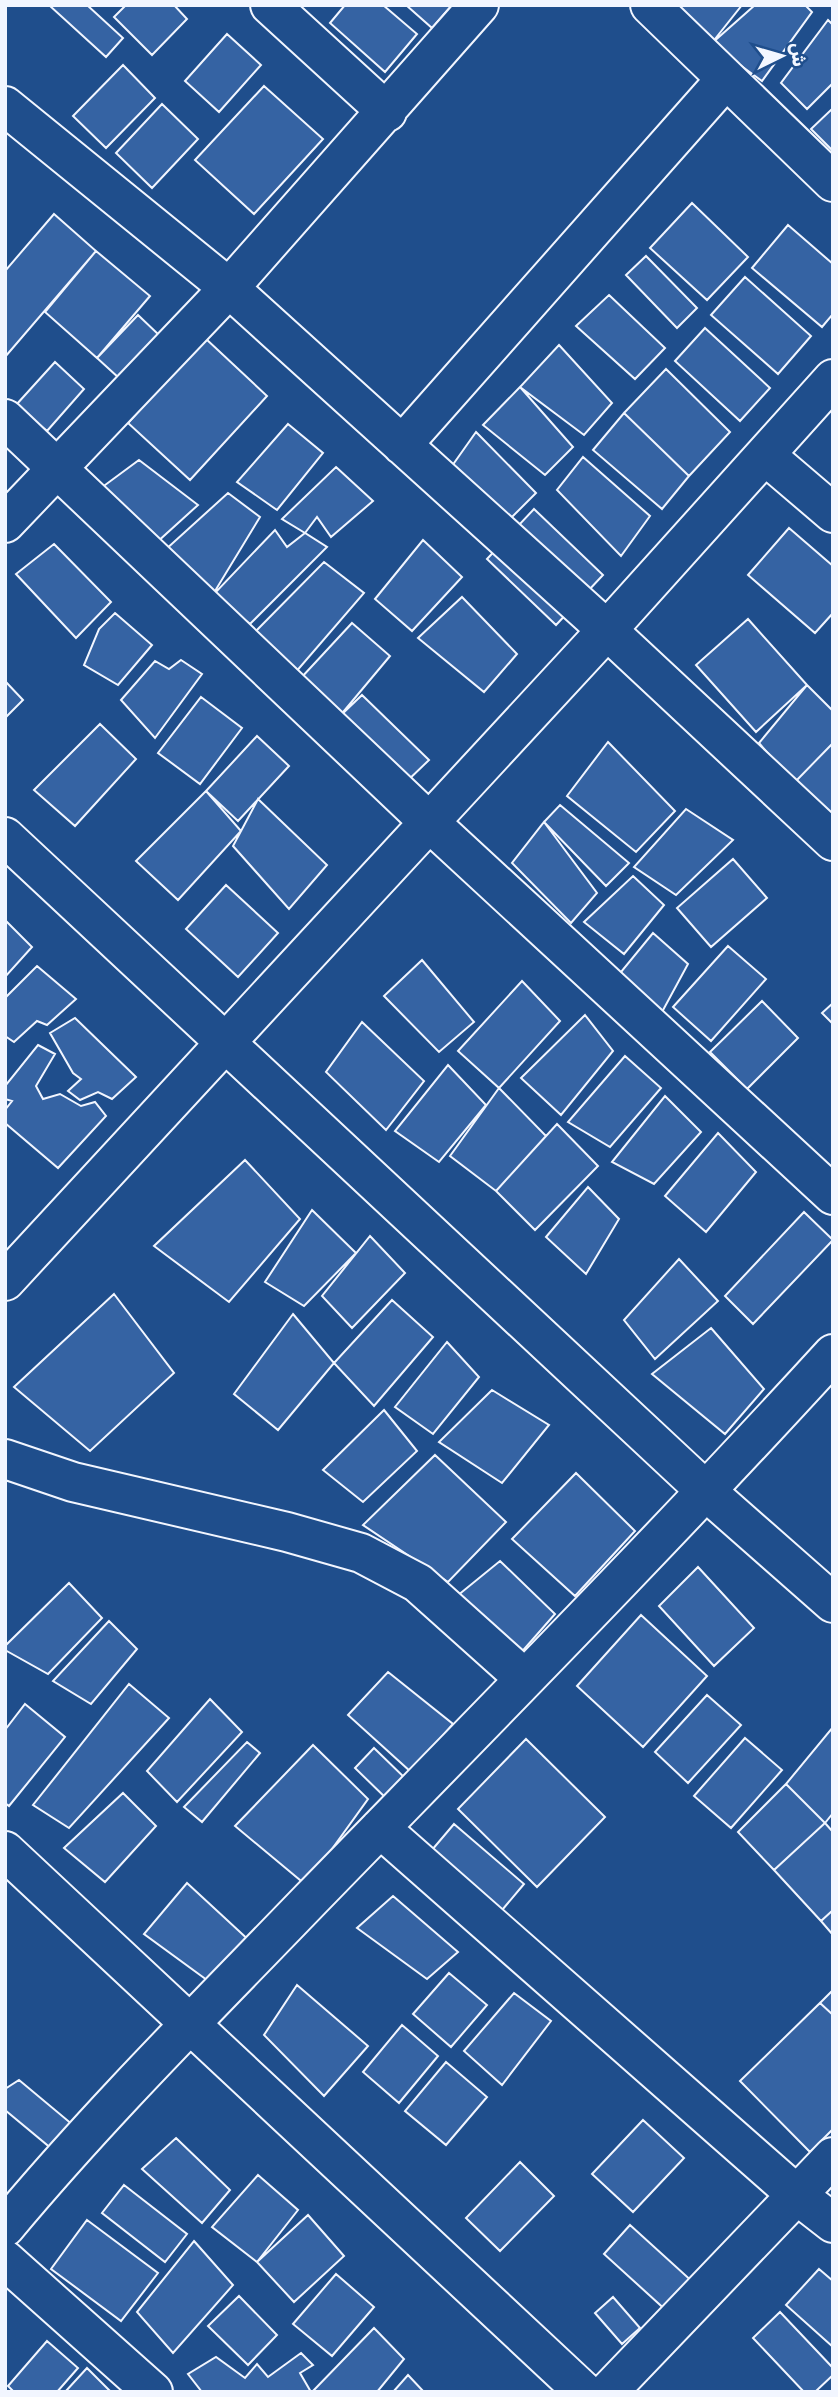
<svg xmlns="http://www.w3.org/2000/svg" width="838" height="2397" font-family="Rubik,'Noto Naskh Arabic',sans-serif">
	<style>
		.building { fill: #3563a3; stroke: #f2f6ff; stroke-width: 2 }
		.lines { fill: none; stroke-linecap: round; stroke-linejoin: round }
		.minor-casing { stroke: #f2f6ff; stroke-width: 42 }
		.minor { stroke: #1f4e8c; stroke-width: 38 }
	</style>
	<rect width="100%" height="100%" fill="#1f4e8c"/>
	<path class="building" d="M87 5 123 38 106 57 50 6Z
		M126 5H174L187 19 152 55 114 17Z
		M345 5H383L417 34 385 72 330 23Z
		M406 5H452L432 28Z
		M674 5H742L711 44Z
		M755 5H805L812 12 762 81 711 44Z
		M828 20 833 25V83L807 109 781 83Z
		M227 34 261 65 219 112 185 81Z
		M123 65 155 98 106 148 73 116Z
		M264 86 323 139 254 214 195 160Z
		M162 104 198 139 152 188 116 153Z
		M833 108V151L811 129Z
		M692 203 748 257 707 300 650 248Z
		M54 214 96 251 5 357V271Z
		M788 225 833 264V314L822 327 752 268Z
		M96 251 150 296 97 358 45 312Z
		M646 256 697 308 677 328 626 275Z
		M745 277 811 336 778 374 711 315Z
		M609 295 665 348 635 379 576 326Z
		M138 315 159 335 119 378 97 358Z
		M705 328 770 388 740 421 675 361Z
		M205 338 267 396 190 480 128 423Z
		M559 345 612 403 584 435 520 387Z
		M55 362 84 389 47 431 16 405Z
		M666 369 730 432 689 476 624 413Z
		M520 387 573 447 545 475 483 425Z
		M624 413 689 476 662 509 593 450Z
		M288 424 323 453 277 510 237 482Z
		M476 432 536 493 508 521 447 473Z
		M583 457 650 516 621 556 557 490Z
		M139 460 198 505 156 543 101 488Z
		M336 467 373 501 331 537 317 517 305 533 282 519Z
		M228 493 260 517 212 596 164 551Z
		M534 509 603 575 556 625 487 559Z
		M789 528 833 566V613L815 633 748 575Z
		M275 530 287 547 305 533 327 547 250 624 212 596Z
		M423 540 462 577 412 631 375 599Z
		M54 544 111 602 76 638 16 574Z
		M324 562 364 593 295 673 254 633Z
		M462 597 517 654 484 692 418 638Z
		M115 613 152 645 118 685 84 665 99 629Z
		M748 619 807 685 756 732 696 665Z
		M352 623 390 656 339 717 300 679Z
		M181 660 202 674 155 738 121 700 155 661 169 669Z
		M5 681 23 700 5 718Z
		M807 685 833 711V743L794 783 759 743Z
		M362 695 429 760 403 785 339 717Z
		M201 697 242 728 200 784 158 753Z
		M100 724 136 759 75 826 34 790Z
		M257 736 289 766 238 821 206 791Z
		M608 742 675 811 636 852 567 796Z
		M833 743V820L794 783Z
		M206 791 241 831 178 900 136 861Z
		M258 799 327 865 289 909 233 846Z
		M560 805 629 863 606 886 544 822Z
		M686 809 733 840 676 895 634 867Z
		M544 822 597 893 571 923 512 863Z
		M733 859 767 898 711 947 677 908Z
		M633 876 664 905 624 954 584 922Z
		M226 885 278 933 238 977 186 929Z
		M5 920 32 947 5 977Z
		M653 933 688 964 662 1012 616 978Z
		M728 946 766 979 711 1041 673 1007Z
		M422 960 474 1022 439 1052 384 996Z
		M37 966 76 999 47 1025 37 1021 14 1042 5 1036V998Z
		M522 981 560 1021 499 1088 458 1051Z
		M762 1001 798 1038 747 1089 710 1052Z
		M833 1003V1024L822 1013Z
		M585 1015 613 1051 561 1115 521 1078Z
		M75 1018 136 1077 112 1099 98 1092 80 1100 68 1091 81 1079 73 1073 50 1033Z
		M362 1022 424 1081 386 1130 326 1072Z
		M38 1045 55 1054 36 1086 43 1099 60 1094 81 1106 95 1102 106 1116 58 1168 5 1123V1110L12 1101 5 1099V1086Z
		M625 1056 661 1088 610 1147 568 1122Z
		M448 1065 486 1105 439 1162 395 1131Z
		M499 1088 546 1136 496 1191 450 1156Z
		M665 1096 701 1132 654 1184 612 1162Z
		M557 1124 598 1166 535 1230 496 1191Z
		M718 1133 756 1172 706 1232 665 1196Z
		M245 1160 300 1219 229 1302 154 1246Z
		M588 1187 619 1219 586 1274 546 1237Z
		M312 1210 356 1253 304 1306 265 1282Z
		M804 1212 833 1240 753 1324 725 1296Z
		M370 1236 405 1273 352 1328 322 1296Z
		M679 1259 718 1301 655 1359 624 1320Z
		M114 1294 174 1373 90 1451 14 1387Z
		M392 1300 433 1337 374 1406 334 1363Z
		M293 1314 334 1363 278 1430 234 1394Z
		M711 1328 764 1389 725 1434 652 1374Z
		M447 1342 479 1377 433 1434 395 1407Z
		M492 1390 549 1425 502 1483 439 1442Z
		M384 1410 417 1451 363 1502 323 1470Z
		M435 1455 506 1522 448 1582 363 1525Z
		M576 1473 635 1531 575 1596 512 1539Z
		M500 1561 555 1614 519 1655 457 1596Z
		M698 1567 754 1628 714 1666 659 1606Z
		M69 1583 102 1618 48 1674 5 1650V1646Z
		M641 1615 707 1676 643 1747 577 1686Z
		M109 1621 137 1649 91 1704 53 1681Z
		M388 1672 453 1724 411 1772 348 1715Z
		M129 1684 169 1718 69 1828 33 1805Z
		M707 1695 741 1725 688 1783 655 1752Z
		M210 1699 242 1732 177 1802 147 1771Z
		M25 1704 65 1737 9 1806 5 1803V1730Z
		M833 1727V1813L825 1823 786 1784Z
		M745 1738 782 1770 731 1828 694 1796Z
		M526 1739 605 1817 537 1887 458 1809Z
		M247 1742 260 1753 202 1822 184 1807Z
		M313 1745 368 1799 306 1885 235 1826Z
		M374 1748 409 1782 390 1802 355 1768Z
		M786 1784 825 1823 774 1870 738 1832Z
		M123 1793 156 1826 105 1882 64 1848Z
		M825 1823 833 1832V1910L821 1921 774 1870Z
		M454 1824 524 1884 497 1916 426 1857Z
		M187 1883 253 1944 211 1983 144 1934Z
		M393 1896 458 1952 427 1979 357 1928Z
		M833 1910V1935L821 1921Z
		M449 1973 487 2005 451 2047 413 2014Z
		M297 1985 368 2046 324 2096 264 2035Z
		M833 1990V2015L820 2003Z
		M514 1993 551 2021 502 2085 464 2051Z
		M820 2003 833 2015V2129L810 2152 740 2081Z
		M402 2025 438 2056 399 2103 363 2072Z
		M446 2062 487 2097 446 2145 405 2111Z
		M19 2080 79 2130 58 2154 5 2110V2089Z
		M643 2120 684 2158 633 2212 592 2174Z
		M176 2138 230 2190 202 2223 142 2169Z
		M520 2162 554 2196 500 2251 466 2218Z
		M258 2175 298 2210 257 2262 212 2227Z
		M124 2185 187 2234 165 2262 102 2213Z
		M308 2215 344 2256 294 2302 257 2262Z
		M87 2220 158 2273 121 2321 51 2269Z
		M630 2225 695 2284 669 2313 604 2254Z
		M194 2241 233 2285 173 2353 137 2312Z
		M819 2269 833 2281V2347L786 2305Z
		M336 2274 374 2307 332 2356 293 2324Z
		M239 2296 277 2335 248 2365 208 2326Z
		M613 2297 640 2328 622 2344 595 2313Z
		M780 2312 833 2368V2375L815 2392H804L753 2338Z
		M374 2328 404 2359 377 2392H312Z
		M47 2341 78 2368 57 2392H14L8 2386Z
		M301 2353 313 2365 300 2373 311 2392H202L188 2374 216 2357 245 2378 257 2364 268 2377Z
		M87 2368 111 2392H65Z
		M408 2375 424 2392H393Z"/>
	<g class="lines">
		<defs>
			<path id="minor" d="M270 5 387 112
				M650 5 833 182
				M5 106 229 288 607 630 833 841
				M5 419 429 822 833 1195
				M402 445 726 79
				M765 455 833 513
				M5 523 229 288 479 5
				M5 837 707 1492 833 1603
				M5 1281 607 630 833 379
				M5 1459 73 1482 287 1532 361 1553 418 1583 525 1679
				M380 1828 797 2195 833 2223
				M5 1851 584 2392
				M5 2227C101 2112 207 2007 310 1900 486 1719 663 1540 833 1354
				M5 2260 153 2392
				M608 2392 833 2157"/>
		</defs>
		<use href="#minor" class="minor-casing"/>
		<use href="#minor" class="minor"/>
	</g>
	<rect width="838" height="2397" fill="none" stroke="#f2f6ff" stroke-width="14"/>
	<g transform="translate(782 56) rotate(85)" stroke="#1f4e8c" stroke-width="5" paint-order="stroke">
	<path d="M0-5L12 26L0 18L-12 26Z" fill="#f2f6ff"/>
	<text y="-10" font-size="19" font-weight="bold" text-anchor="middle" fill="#f2f6ff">ش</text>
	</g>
</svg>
